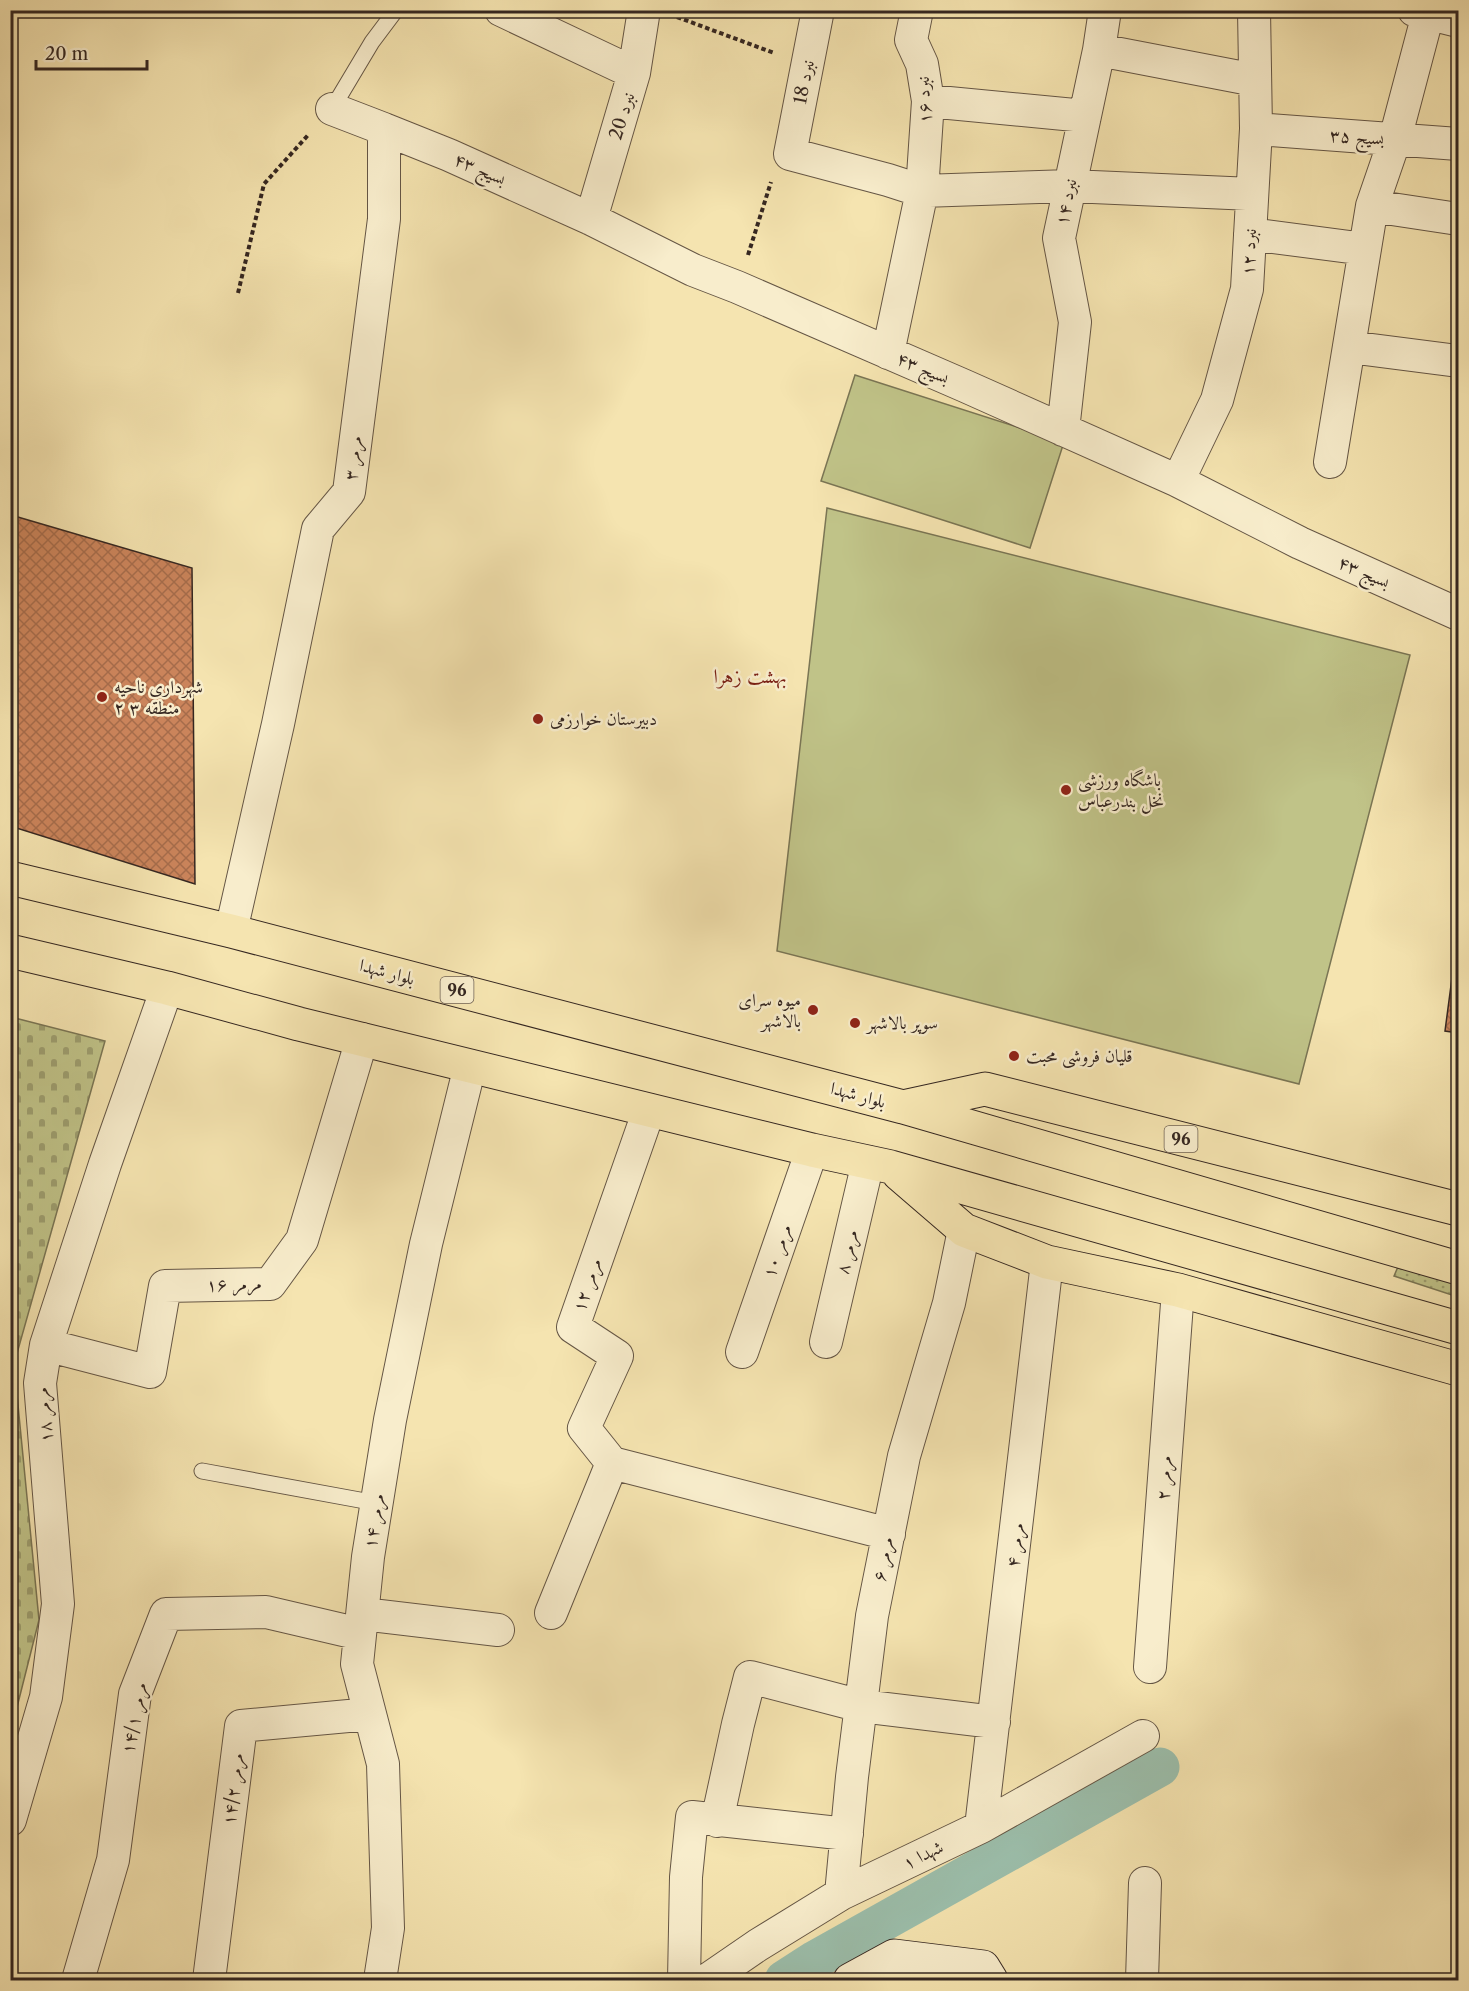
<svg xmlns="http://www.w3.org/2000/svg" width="1469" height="1991" font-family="'Libre Caslon Text',Amiri,serif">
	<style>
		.grass { fill: url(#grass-dots); stroke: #7a7554; stroke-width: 1.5 }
		.cemetery { fill: url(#cemetery-stones); stroke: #7a7554; stroke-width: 1.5 }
		.green { fill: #c0c388; stroke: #7a7554; stroke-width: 1.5 }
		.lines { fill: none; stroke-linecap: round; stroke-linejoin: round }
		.canal { stroke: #9cbfac; stroke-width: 39 }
		.building { fill: url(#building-cross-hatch); stroke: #352721; stroke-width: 1.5 }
		.lane-casing { stroke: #655645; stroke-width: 17 }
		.street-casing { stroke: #655645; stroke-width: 34 }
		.secondary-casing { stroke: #352721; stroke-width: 35 }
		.highway-casing { stroke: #352721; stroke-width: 35 }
		.path { stroke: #352721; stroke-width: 4; stroke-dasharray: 4.5 3; stroke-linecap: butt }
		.lane { stroke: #f8edcc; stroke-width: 15 }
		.street { stroke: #f8edcc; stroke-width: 32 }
		.secondary { stroke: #f8edcc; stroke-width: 33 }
		.highway { stroke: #f5e4b0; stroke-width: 33 }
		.poi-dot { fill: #8f2418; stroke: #f8edcc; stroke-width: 2 }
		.labels { text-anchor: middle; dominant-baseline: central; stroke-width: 5; stroke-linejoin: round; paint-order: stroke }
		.shield { fill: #f8edcc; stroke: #706254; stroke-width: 1.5 }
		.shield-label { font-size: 16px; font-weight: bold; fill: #352721 }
		.street-label { font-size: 18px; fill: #352721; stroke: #f8edcc }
		.poi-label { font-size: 18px; fill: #352721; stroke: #f8edcc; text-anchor: start }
		.neighbourhood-label { font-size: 20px; fill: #7a1f14; stroke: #f8edcc }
	</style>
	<defs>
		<pattern id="grass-dots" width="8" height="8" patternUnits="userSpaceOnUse" patternTransform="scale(1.5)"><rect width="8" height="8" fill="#c0c388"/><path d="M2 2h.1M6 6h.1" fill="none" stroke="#9d9e6f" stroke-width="1.8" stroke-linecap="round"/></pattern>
		<pattern id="cemetery-stones" width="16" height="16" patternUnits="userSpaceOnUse" patternTransform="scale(1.5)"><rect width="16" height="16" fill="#c0c388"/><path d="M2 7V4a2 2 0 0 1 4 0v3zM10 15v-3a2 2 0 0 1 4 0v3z" fill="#9d9e6f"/></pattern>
		<pattern id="building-cross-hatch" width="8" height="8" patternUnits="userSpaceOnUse" patternTransform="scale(1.5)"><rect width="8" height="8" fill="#cb845b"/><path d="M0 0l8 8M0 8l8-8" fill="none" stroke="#a66c4b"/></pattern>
	</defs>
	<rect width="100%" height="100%" fill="#f5e4b0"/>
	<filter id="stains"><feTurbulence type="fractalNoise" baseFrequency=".00333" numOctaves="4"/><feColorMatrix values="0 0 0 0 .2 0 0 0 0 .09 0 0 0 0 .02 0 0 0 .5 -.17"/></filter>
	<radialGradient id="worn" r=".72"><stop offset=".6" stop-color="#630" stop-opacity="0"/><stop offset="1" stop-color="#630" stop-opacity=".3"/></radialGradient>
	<path class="grass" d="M1407 1246 1458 1262V1297L1394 1276Z"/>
	<path class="cemetery" d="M11 1017 105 1041 14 1364 39 1620 11 1731Z"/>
	<path class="green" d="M855 375 1064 442 1030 548 821 481Z
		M827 508 1410 655 1299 1084 777 951Z"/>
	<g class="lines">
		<path class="canal" d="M784 1980 815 1960 1160 1767"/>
	</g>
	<path class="building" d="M11 515 192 568 195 884 10 826Z
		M1458 932V1033L1445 1031Z"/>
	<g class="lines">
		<defs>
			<path id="lane" d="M332 109 372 42 396 10
				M202 1471 376 1503"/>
			<path id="street" d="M501 10 634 73
				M818 10 790 154 888 180 922 191 1070 186 1252 194
				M1414 10 1458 21
				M1099 50 1255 80
				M928 101 1085 116
				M384 129 449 155 591 219 693 270 737 287 965 386 1178 481 1300 543 1458 614
				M1256 129 1458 144
				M1372 206 1458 219
				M591 219 634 73 644 10
				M1250 234 1365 249
				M1349 347 1458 361
				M888 353 922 191 928 101 922 64 911 40 917 10
				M1063 430 1075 322 1059 238 1099 50 1105 10
				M1330 462 1372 206 1395 139 1428 14
				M1178 481 1217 400 1247 289 1256 129 1254 10
				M231 931 278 724 318 529 349 492 384 219V129L332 109
				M826 1342 868 1162
				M46 1345 150 1372 165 1286 270 1284 302 1240 362 1039
				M742 1352 812 1150
				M612 1463 889 1534
				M551 1613 612 1463 584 1428 617 1356 573 1327 649 1110
				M363 1614 498 1630
				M1150 1667 1178 1290
				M10 1820 46 1697 58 1604 40 1383 46 1345 105 1164 167 988
				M717 1821 738 1724 750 1677 861 1706 994 1722
				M981 1827 1047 1262
				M841 1894 852 1777 872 1616 904 1456 949 1303 964 1230
				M78 1980 113 1860 135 1694 166 1614 266 1612 360 1634
				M209 1980 241 1726 370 1714
				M380 1980 388 1928 383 1764 357 1664 368 1557 390 1420 426 1244 470 1066
				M684 1980 686 1877 692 1817 847 1834
				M707 1980 758 1945 841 1894 981 1827 1143 1736
				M1142 1980 1145 1883"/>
			<path id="secondary" d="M850 1980 894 1956 983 1967 991 1980"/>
			<path id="highway" d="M10 878 231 931 903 1107 1458 1268
				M10 951 167 988 299 1024 812 1150 891 1167 1458 1328
				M907 1106 985 1089 1458 1209
				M899 1174 964 1230 1047 1262 1178 1290 1458 1369"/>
		</defs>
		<use href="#lane" class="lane-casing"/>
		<use href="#street" class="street-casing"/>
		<use href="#secondary" class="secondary-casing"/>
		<use href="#highway" class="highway-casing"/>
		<path class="path" d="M677 17 774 53
			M748 255 771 182
			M238 293 264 184 309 134"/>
		<use href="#lane" class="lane"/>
		<use href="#street" class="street"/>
		<use href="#secondary" class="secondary"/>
		<use href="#highway" class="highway"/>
	</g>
	<g class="poi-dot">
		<circle cx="102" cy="697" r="6"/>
		<circle cx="538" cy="719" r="6"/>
		<circle cx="1066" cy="790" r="6"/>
		<circle cx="813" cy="1010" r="6"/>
		<circle cx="855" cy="1023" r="6"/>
		<circle cx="1014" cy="1056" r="6"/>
	</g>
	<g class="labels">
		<g class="shield">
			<rect x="440.5" y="977" width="33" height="26" rx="4.5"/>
			<rect x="1164.5" y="1126" width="33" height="26" rx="4.5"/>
		</g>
		<g class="shield-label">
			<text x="457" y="990">96</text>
			<text x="1181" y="1139">96</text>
		</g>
		<g class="street-label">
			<text transform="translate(804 82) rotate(-79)">نبرد 18</text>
			<text transform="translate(924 100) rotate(-93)">نبرد ۱۶</text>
			<text transform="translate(622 116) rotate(-73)">نبرد 20</text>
			<text transform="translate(1357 137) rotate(4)">بسیج ۳۵</text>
			<text transform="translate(480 169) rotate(24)">بسیج ۴۳</text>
			<text transform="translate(1066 202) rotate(-78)">نبرد ۱۴</text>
			<text transform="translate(1249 252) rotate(-87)">نبرد ۱۲</text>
			<text transform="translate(923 368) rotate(23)">بسیج ۴۳</text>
			<text transform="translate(353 458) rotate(-83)">مرمر ۳</text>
			<text transform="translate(1364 572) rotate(24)">بسیج ۴۳</text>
			<text transform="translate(387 972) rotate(15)">بلوار شهدا</text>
			<text transform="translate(858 1095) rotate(15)">بلوار شهدا</text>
			<text transform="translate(777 1251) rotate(-71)">مرمر ۱۰</text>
			<text transform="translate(847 1252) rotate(-77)">مرمر ۸</text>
			<text transform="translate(234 1284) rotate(-2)">مرمر ۱۶</text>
			<text transform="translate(587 1285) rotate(-71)">مرمر ۱۲</text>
			<text transform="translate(44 1415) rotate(-95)">مرمر ۱۸</text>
			<text transform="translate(1164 1478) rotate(-86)">مرمر ۲</text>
			<text transform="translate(374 1521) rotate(-81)">مرمر ۱۴</text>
			<text transform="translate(1015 1545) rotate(-83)">مرمر ۴</text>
			<text transform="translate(883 1559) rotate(-79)">مرمر ۶</text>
			<text transform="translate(134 1718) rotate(-79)">مرمر ۱۴/۱</text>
			<text transform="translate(233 1789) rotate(-83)">مرمر ۱۴/۲</text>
			<text transform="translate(923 1855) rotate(-26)">شهدا ۱</text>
		</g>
		<g class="poi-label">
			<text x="114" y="687">شهرداری ناحیه<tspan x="114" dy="21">۲ منطقه ۳</tspan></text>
			<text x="550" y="719">دبیرستان خوارزمی</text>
			<text x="1078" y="780">باشگاه ورزشی<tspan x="1078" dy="21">نخل بندرعباس</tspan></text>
			<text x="801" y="1000" text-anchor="end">میوه سرای<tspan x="801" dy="21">بالاشهر</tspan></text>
			<text x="867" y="1023">سوپر بالاشهر</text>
			<text x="1026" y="1056">قلیان فروشی محبت</text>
		</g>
		<g class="neighbourhood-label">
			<text x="750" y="676">بهشت زهرا</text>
		</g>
	</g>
	<rect width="1469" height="1991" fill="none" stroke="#f5e4b0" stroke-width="36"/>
	<rect x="12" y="12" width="1445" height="1967" fill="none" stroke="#352721" stroke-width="3"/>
	<rect x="18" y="18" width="1433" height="1955" fill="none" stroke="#352721" stroke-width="1.5"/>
	<path d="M36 60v9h111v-9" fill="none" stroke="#352721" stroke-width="3"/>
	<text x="45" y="60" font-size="18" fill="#352721" stroke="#f8edcc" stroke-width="4.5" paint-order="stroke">20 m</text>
	<rect width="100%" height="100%" filter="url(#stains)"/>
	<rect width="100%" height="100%" fill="url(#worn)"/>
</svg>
